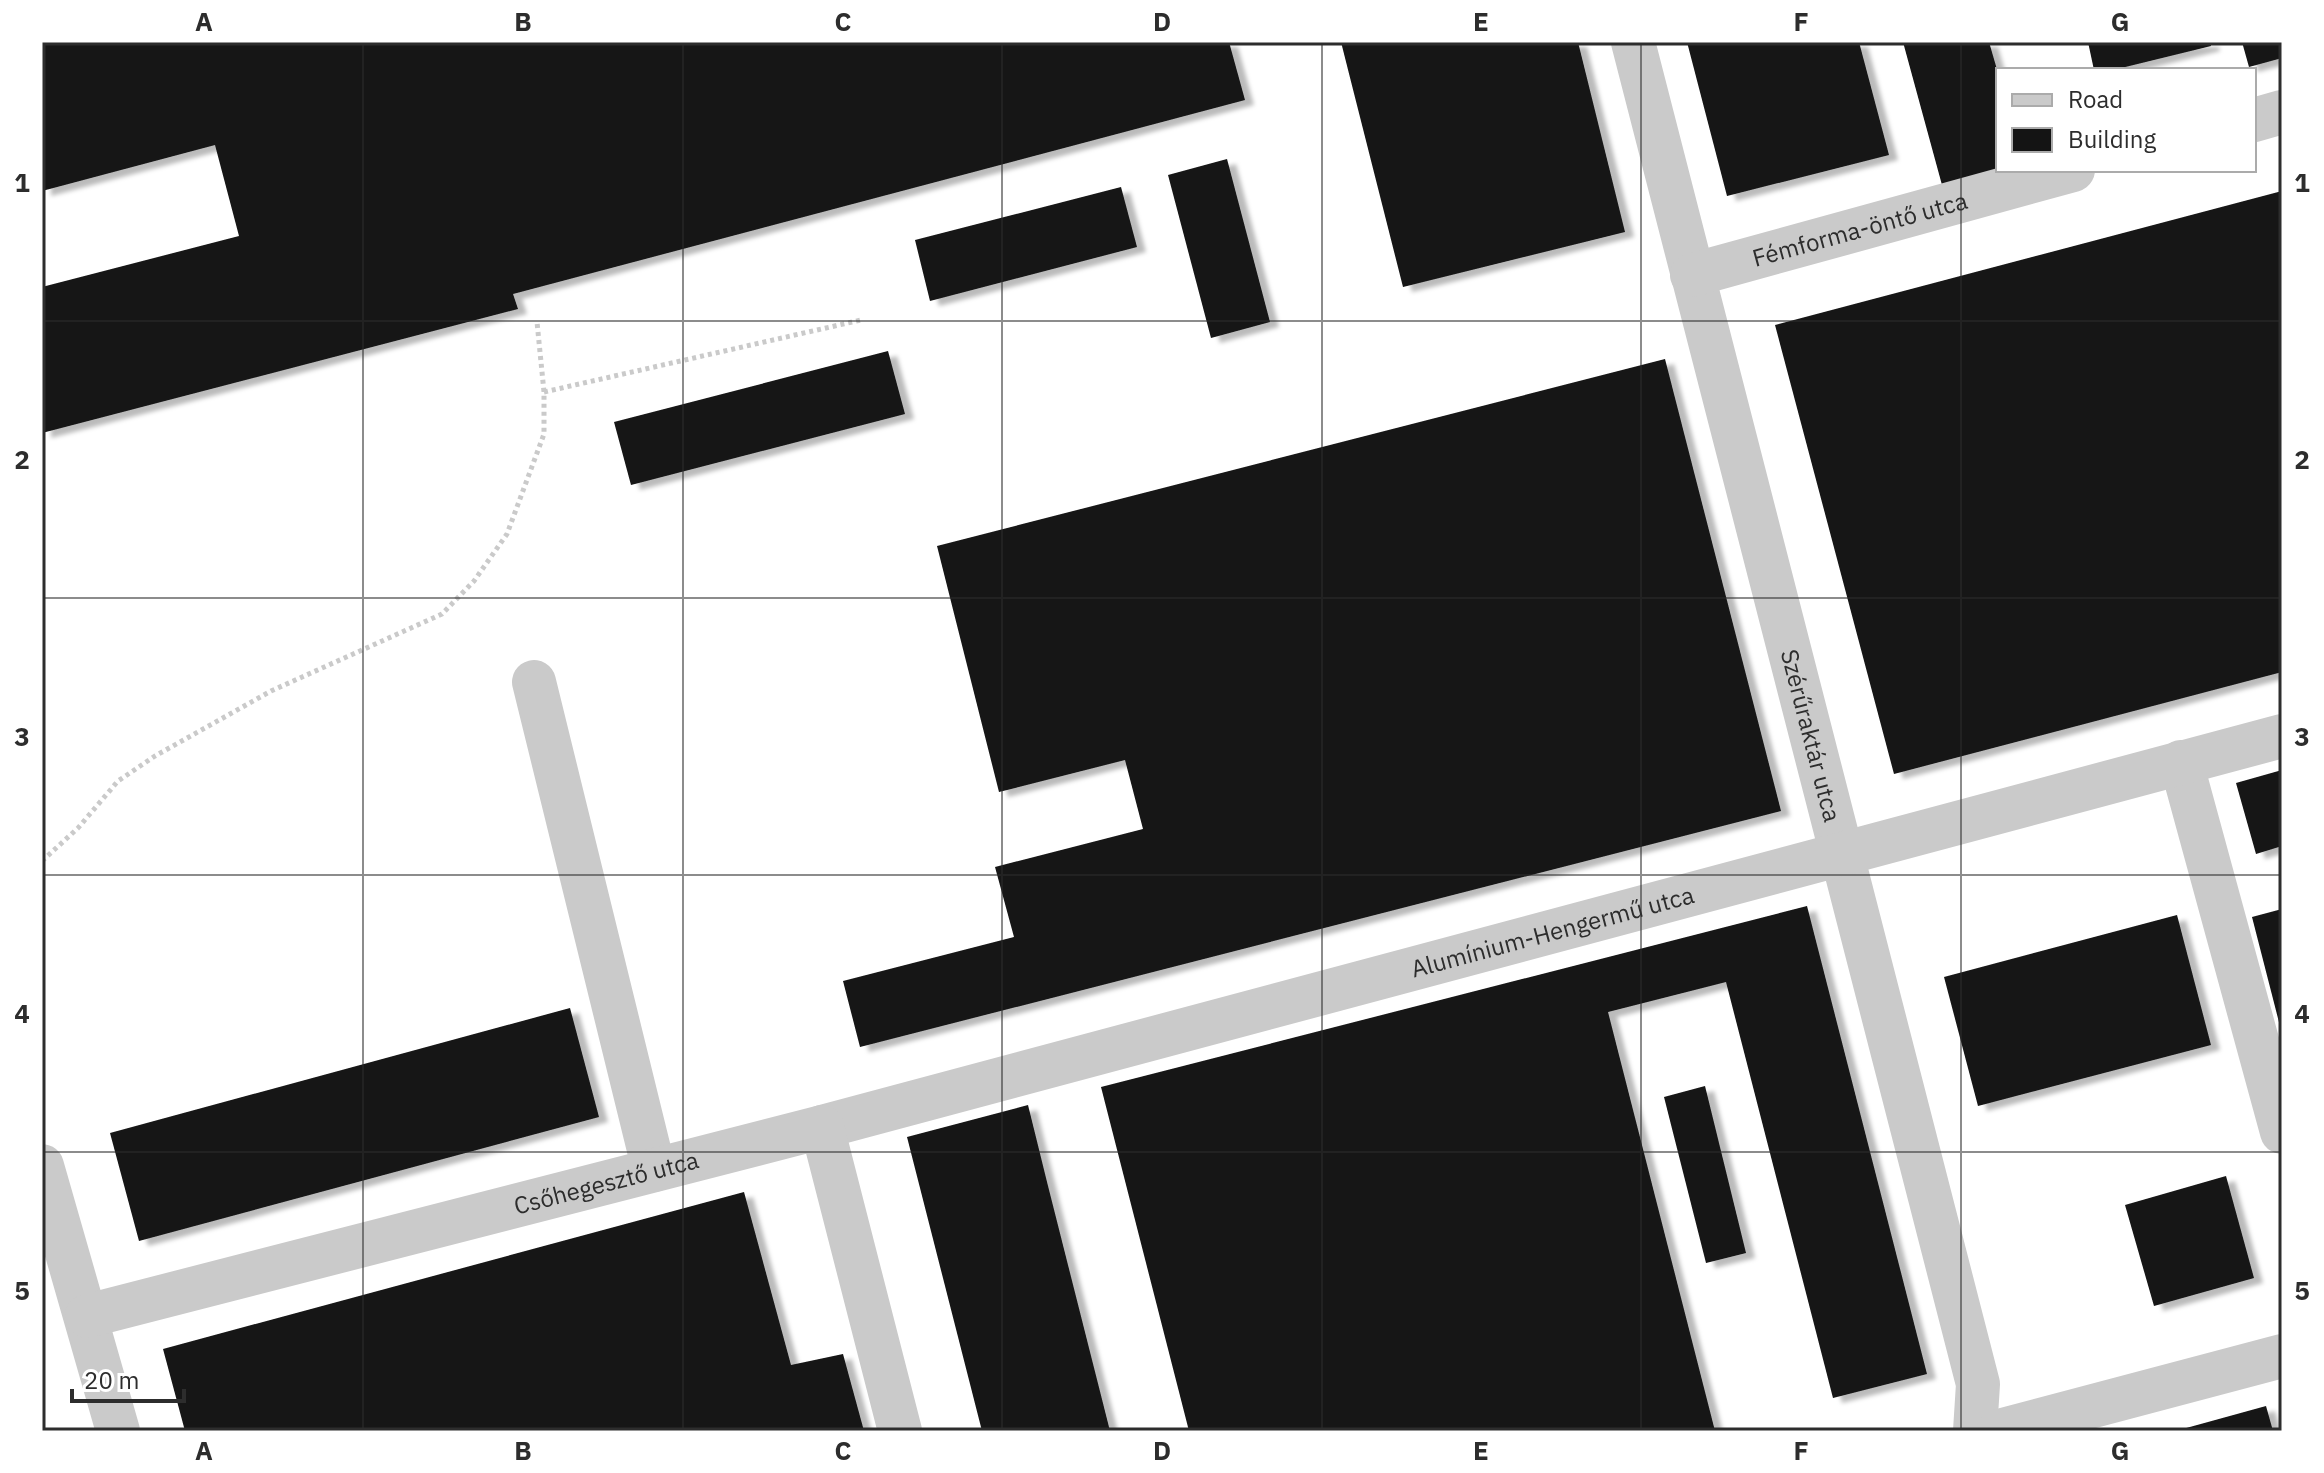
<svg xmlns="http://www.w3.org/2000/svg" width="2324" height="1473" font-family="'IBM Plex Sans',sans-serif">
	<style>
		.building { fill: #141414; filter: url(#shadow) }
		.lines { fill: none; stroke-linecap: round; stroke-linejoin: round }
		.path { stroke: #cacaca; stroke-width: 5; stroke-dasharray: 4 4; stroke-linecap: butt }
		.minor { stroke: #cacaca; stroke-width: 44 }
		.grid { fill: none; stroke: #2d2d2d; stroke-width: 2; stroke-opacity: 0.55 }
		.labels { text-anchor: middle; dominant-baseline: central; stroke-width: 8; stroke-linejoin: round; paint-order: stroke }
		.street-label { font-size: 24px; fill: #2d2d2d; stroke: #fff }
		.neatline { fill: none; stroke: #2d2d2d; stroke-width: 3 }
		.grid-label { font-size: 26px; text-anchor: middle; font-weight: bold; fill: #2d2d2d }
	</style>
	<defs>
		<filter id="shadow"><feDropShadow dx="9" dy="5" stdDeviation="2" flood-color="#0004"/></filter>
	</defs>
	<rect width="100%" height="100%" fill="#fff"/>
	<path class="building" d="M42 42H1229L1245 100 513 294 518 309 42 433V287L239 236 215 145 42 191Z
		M1341 42H1578L1625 232 1403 287Z
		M1687 42H1859L1889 155 1727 196Z
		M1903 42H1989L1998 73V170L1942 185Z
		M2088 42H2210L2211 46 2113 70H2094Z
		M2242 42H2282V58L2249 67Z
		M1227 159 1270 322 1211 338 1168 175Z
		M1121 187 1137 247 930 301 915 240Z
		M2282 191V672L1894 774 1775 325Z
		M888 351 905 414 631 485 614 422Z
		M1665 359 1781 811 860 1047 843 981 1014 937 995 867 1143 829 1125 760 999 792 937 546Z
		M2282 770V846L2256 854 2236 783Z
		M1807 906 1927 1374 1833 1398 1726 982 1608 1012 1715 1431H1189L1101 1087Z
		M2282 909V1029L2281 1030 2252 917Z
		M2177 915 2211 1045 1978 1106 1944 977Z
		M570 1008 599 1117 139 1241 110 1133Z
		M1705 1086 1746 1253 1706 1263 1664 1097Z
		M1028 1105 1047 1182 1110 1431H982L907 1137Z
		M2226 1176 2254 1278 2154 1306 2125 1205Z
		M744 1192 791 1365 843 1354 864 1431H185L163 1349Z
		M2266 1406 2273 1431H2179V1430Z"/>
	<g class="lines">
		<path class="path" d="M544 392 861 320
			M42 861 78 828 118 781 155 756 271 691 442 614 474 581 507 534 544 434V392L537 322"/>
		<g class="minor">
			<path id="s1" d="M1633 42 1978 1384 1975 1431"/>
			<path d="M2254 120 2282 112"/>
			<path id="s2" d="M1692 275 2073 170"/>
			<path d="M534 682 654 1170"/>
			<path d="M2181 762 2282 1132"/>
			<path id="s3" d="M822 1127 2282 736"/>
			<path d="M42 1166 118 1431"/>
			<path id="s4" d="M87 1316 822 1127 900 1431"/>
			<path d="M1999 1431 2282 1356"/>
		</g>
	</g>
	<path class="grid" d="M363 42V1431M683 42V1431M1002 42V1431M1322 42V1431M1641 42V1431M1961 42V1431M42 321H2282M42 598H2282M42 875H2282M42 1152H2282"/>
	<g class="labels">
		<g class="street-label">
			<text stroke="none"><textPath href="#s2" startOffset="174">Fémforma-öntő utca</textPath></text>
			<text stroke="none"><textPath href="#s1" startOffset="716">Szérűraktár utca</textPath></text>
			<text stroke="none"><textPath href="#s3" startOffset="756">Alumínium-Hengermű utca</textPath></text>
			<text stroke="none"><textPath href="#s4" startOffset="536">Csőhegesztő utca</textPath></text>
		</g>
	</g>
	<rect width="2324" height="1473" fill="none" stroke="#ffffff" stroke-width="88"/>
	<rect x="1996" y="68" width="260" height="104" fill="#ffffff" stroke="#ababab" stroke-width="2"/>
	<rect x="2012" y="94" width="40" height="12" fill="#cacaca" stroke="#ababab" stroke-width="2"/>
	<text x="2068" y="108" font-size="24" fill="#2d2d2d">Road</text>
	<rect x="2012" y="128" width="40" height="24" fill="#141414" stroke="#ababab" stroke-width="2"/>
	<text x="2068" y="148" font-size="24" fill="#2d2d2d">Building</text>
	<path d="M72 1389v12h112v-12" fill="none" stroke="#2d2d2d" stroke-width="4"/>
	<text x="84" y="1389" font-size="24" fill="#2d2d2d" stroke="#ffffff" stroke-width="6" paint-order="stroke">20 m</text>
	<rect x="44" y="44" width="2236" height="1385" class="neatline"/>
	<g class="grid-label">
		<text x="204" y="31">A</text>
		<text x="523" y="31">B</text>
		<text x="843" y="31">C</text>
		<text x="1162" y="31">D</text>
		<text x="1481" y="31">E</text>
		<text x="1801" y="31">F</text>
		<text x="2120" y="31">G</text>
		<text x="22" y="192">1</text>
		<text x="2302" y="192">1</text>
		<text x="22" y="469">2</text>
		<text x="2302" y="469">2</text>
		<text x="22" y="746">3</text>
		<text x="2302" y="746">3</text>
		<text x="22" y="1023">4</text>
		<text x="2302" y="1023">4</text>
		<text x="22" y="1300">5</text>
		<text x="2302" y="1300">5</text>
		<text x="204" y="1460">A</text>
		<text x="523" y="1460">B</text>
		<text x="843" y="1460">C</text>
		<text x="1162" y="1460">D</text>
		<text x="1481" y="1460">E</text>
		<text x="1801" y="1460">F</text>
		<text x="2120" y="1460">G</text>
	</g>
</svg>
